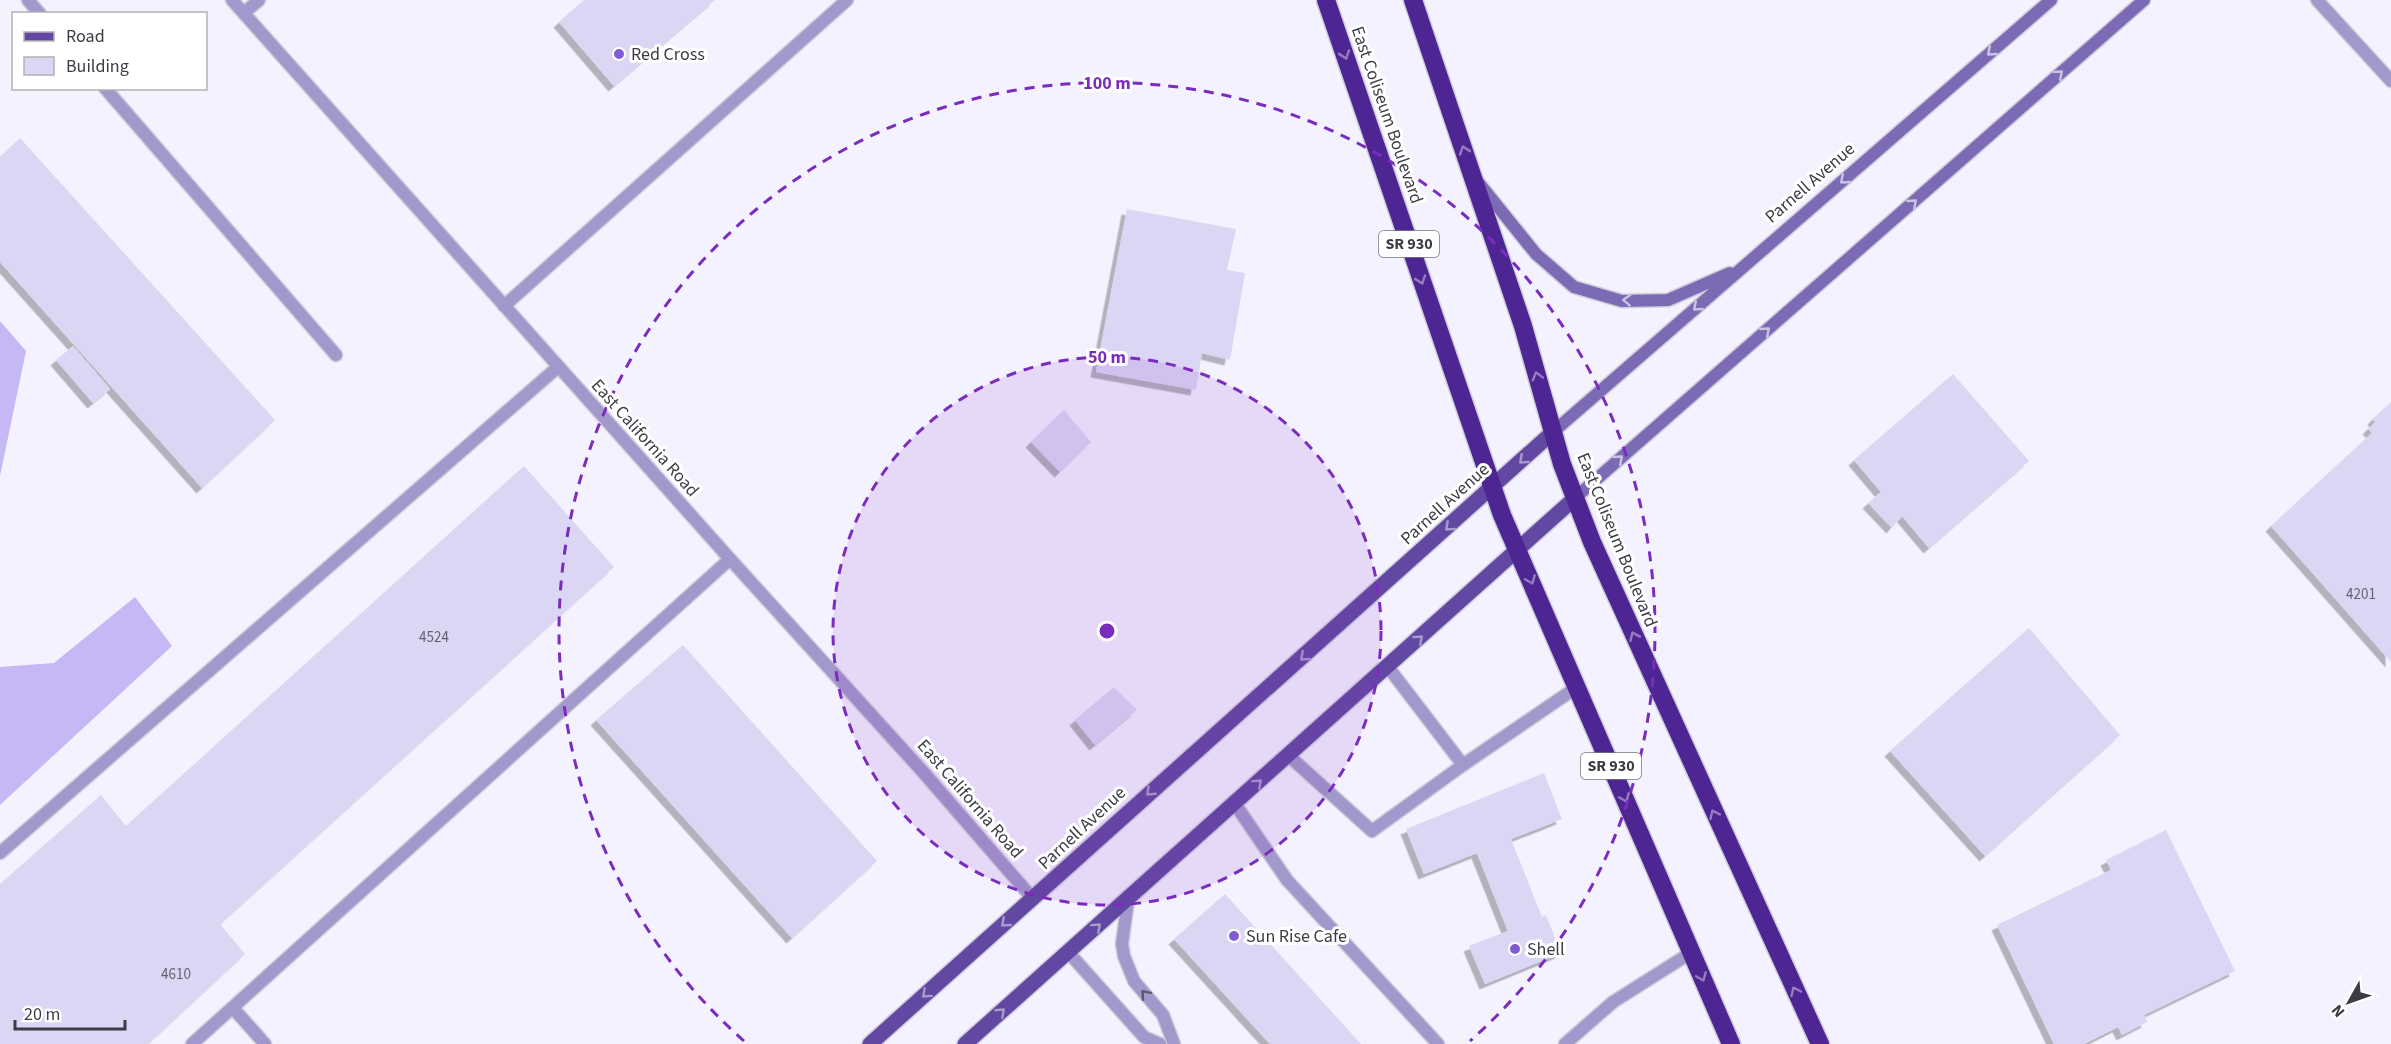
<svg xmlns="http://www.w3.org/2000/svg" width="2391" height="1044" font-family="'Source Sans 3',sans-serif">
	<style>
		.forest { fill: #c5b8f5 }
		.building { fill: #dcd6f5; filter: url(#shadow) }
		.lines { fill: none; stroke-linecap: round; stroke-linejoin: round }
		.lane-casing { stroke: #cfcdda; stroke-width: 15 }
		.street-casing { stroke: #cfcdda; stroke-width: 15 }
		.secondary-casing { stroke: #cfcdda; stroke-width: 15 }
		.primary-casing { stroke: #cfcdda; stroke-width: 18 }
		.highway-casing { stroke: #cfcdda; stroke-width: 21 }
		.lane { stroke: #a398cb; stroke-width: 12 }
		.street { stroke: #a398cb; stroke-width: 12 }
		.secondary { stroke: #7d6ab5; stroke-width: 12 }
		.primary { stroke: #6348a3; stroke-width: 15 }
		.highway { stroke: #4e2693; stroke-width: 18 }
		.oneway { stroke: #cbc3e1 }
		.oneway2 { stroke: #957dbe }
		.oneway3 { stroke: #a99acc }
		.oneway4 { stroke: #5c576c }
		.ring { fill: none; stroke: #7b2cbf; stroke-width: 3; stroke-dasharray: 10 8 }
		.poi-dot { fill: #805bd5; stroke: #fff; stroke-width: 2 }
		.labels { text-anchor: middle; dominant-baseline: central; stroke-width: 6; stroke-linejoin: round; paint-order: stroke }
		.number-label { font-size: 15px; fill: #656270 }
		.shield { fill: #fff; stroke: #77767c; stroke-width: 1.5 }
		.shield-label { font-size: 16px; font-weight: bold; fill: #3d3b44 }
		.poi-label { font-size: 18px; fill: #3d3b44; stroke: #fff; text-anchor: start }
		.street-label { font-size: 18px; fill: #3d3b44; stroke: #fff }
		.centre { fill: #7b2cbf; stroke: #fff; stroke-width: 3 }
		.ring-label { font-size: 18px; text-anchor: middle; font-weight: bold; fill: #7b2cbf; stroke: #fff; stroke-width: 6; stroke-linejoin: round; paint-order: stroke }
	</style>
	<defs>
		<filter id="shadow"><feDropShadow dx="-5.5" dy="5.5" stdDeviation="0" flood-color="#0004"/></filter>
	</defs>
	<rect width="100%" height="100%" fill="#f4f2ff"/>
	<path class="forest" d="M0 321 26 351 0 476Z
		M135 597 172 646 0 805V667L54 663Z"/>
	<path class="building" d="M584 0H715L614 86 559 22Z
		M20 138 275 420 202 488 0 262V157Z
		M1127 209 1236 229 1227 270 1245 273 1230 360 1202 353 1196 390 1096 372Z
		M73 346 110 389 93 403 56 360Z
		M1953 374 2029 461 1929 548 1902 516 1892 528 1868 503 1881 492 1854 460Z
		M2391 402V662L2271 526 2372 433 2368 429 2375 422 2373 419Z
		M1064 410 1091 442 1060 472 1031 442Z
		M524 466 614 567 220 924 245 954 148 1044H0V884L101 795 126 826Z
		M2029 628 2120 735 1985 856 1890 751Z
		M683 645 877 861 792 938 596 720Z
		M1114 687 1137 710 1095 745 1075 720Z
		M1544 773 1562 819 1511 839 1542 917 1546 915 1561 953 1485 984 1469 946 1508 931 1477 853 1424 874 1406 829Z
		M2166 830 2235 971 2144 1015 2147 1022 2122 1035 2118 1027 2084 1044H2054L1997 925 2111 870 2106 860Z
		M1225 894 1361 1044H1270L1174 939Z"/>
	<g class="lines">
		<defs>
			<path id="lane" d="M28 0 40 14
				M2317 0 2391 81
				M244 13 259 0
				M105 88 336 355
				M504 306 847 0
				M1388 667 1463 765 1577 687
				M1289 756 1372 831 1463 765
				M1235 804 1287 880 1438 1044
				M0 853 558 367
				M233 1008 265 1044
				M192 1044 730 559
				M1565 1044 1613 1002 1692 952"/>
			<path id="street" d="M232 0 730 559 924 773 1033 899
				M1128 900 1122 944 1124 956 1134 981 1163 1015 1174 1044
				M1069 953 1144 1037 1160 1044"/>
			<path id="secondary" d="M1478 182 1536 254 1574 287 1622 301 1668 300 1730 273
				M1553 432 2051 0
				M1575 498 2144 0"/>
			<path id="primary" d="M870 1044 1553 432
				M965 1044 1575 498"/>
			<path id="highway" d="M1326 0 1502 515 1731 1044
				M1413 0 1523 326 1562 464 1592 542 1820 1044"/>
		</defs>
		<use href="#lane" class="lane-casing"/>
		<use href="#street" class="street-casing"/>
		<use href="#secondary" class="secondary-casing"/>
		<use href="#primary" class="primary-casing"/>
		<use href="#highway" class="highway-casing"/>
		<use href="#lane" class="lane"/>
		<use href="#street" class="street"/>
		<use href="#secondary" class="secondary"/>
		<use href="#primary" class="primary"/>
		<use href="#highway" class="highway"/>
	</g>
	<defs><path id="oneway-chevron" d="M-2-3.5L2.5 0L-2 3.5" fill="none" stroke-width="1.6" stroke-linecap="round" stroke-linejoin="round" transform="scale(1.5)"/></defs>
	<g class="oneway">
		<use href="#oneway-chevron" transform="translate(1991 52) rotate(139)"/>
		<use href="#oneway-chevron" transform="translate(2059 74) rotate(-41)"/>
		<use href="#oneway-chevron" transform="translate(1844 180) rotate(139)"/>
		<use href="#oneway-chevron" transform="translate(1913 203) rotate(-41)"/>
		<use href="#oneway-chevron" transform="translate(1627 300) rotate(-177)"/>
		<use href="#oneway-chevron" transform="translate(1697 307) rotate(139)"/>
		<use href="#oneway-chevron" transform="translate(1766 331) rotate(-41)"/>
		<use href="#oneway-chevron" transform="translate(1619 459) rotate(-41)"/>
	</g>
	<g class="oneway2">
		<use href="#oneway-chevron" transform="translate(1345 55) rotate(71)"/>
		<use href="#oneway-chevron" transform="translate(1464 150) rotate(-109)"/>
		<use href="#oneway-chevron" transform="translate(1421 280) rotate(71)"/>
		<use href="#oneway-chevron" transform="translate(1537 376) rotate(-106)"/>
		<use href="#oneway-chevron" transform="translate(1531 580) rotate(67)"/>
		<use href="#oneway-chevron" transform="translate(1634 636) rotate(-114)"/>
		<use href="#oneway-chevron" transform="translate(1625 798) rotate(67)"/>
		<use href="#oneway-chevron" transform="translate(1714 814) rotate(-115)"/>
		<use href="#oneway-chevron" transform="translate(1702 977) rotate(67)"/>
		<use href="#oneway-chevron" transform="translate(1795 991) rotate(-115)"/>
	</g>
	<g class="oneway3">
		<use href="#oneway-chevron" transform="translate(1523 460) rotate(138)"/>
		<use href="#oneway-chevron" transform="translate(1449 527) rotate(138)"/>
		<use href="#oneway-chevron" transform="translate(1419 639) rotate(-42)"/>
		<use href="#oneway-chevron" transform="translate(1304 657) rotate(139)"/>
		<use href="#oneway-chevron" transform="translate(1258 783) rotate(-42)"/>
		<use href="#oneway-chevron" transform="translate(1150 792) rotate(137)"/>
		<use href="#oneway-chevron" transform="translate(1005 923) rotate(139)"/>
		<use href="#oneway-chevron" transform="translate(1097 927) rotate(-42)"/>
		<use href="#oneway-chevron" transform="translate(926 994) rotate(138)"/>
		<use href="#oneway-chevron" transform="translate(1001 1012) rotate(-42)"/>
	</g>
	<use class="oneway4" href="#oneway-chevron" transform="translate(1145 994) rotate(-131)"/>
	<circle cx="1107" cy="631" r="274" fill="#7b2cbf" fill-opacity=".12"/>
	<g class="ring">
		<circle cx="1107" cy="631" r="274"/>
		<path d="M744 1041A548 548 0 1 1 1470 1041"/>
	</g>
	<g class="poi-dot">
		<circle cx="619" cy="54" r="6"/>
		<circle cx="1234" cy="936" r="6"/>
		<circle cx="1515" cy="949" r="6"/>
	</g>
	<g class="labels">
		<g class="number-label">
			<text x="2361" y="594">4201</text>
			<text x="434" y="637">4524</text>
			<text x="176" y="974">4610</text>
		</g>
		<g class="shield">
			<rect x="1379" y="231" width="60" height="26" rx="4.5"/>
			<rect x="1581" y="753" width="60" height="26" rx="4.5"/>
		</g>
		<g class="shield-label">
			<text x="1409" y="244">SR 930</text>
			<text x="1611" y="766">SR 930</text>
		</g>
		<g class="poi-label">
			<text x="631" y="54">Red Cross</text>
			<text x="1246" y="936">Sun Rise Cafe</text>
			<text x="1527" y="949">Shell</text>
		</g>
		<g class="street-label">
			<text transform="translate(1387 115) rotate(71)">East Coliseum Boulevard</text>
			<text transform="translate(1810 183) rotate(-41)">Parnell Avenue</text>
			<text transform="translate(645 438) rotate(48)">East California Road</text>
			<text transform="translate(1445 504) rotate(-42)">Parnell Avenue</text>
			<text transform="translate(1617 540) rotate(68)">East Coliseum Boulevard</text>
			<text transform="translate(970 799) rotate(49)">East California Road</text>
			<text transform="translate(1082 828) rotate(-43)">Parnell Avenue</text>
		</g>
	</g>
	<circle cx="1107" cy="631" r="9" class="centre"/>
	<g class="ring-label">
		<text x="1107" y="89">100 m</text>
		<text x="1107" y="363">50 m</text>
	</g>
	<rect x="12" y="12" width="195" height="78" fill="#ffffff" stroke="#b1b1b4" stroke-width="1.5"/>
	<rect x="24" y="32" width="30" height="9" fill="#6348a3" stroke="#b1b1b4" stroke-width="1.5"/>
	<text x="66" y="42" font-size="18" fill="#3d3b44">Road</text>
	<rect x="24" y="57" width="30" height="18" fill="#dcd6f5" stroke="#b1b1b4" stroke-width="1.5"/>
	<text x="66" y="72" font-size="18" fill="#3d3b44">Building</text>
	<g transform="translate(2349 1002) rotate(230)" stroke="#ffffff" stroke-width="4.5" paint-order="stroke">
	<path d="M0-4.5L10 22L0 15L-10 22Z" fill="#3d3b44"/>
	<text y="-9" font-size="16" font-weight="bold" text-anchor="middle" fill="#3d3b44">N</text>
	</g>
	<path d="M15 1020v9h110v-9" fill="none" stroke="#3d3b44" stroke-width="3"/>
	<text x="24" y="1020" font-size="18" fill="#3d3b44" stroke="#ffffff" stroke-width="4.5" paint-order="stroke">20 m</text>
</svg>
